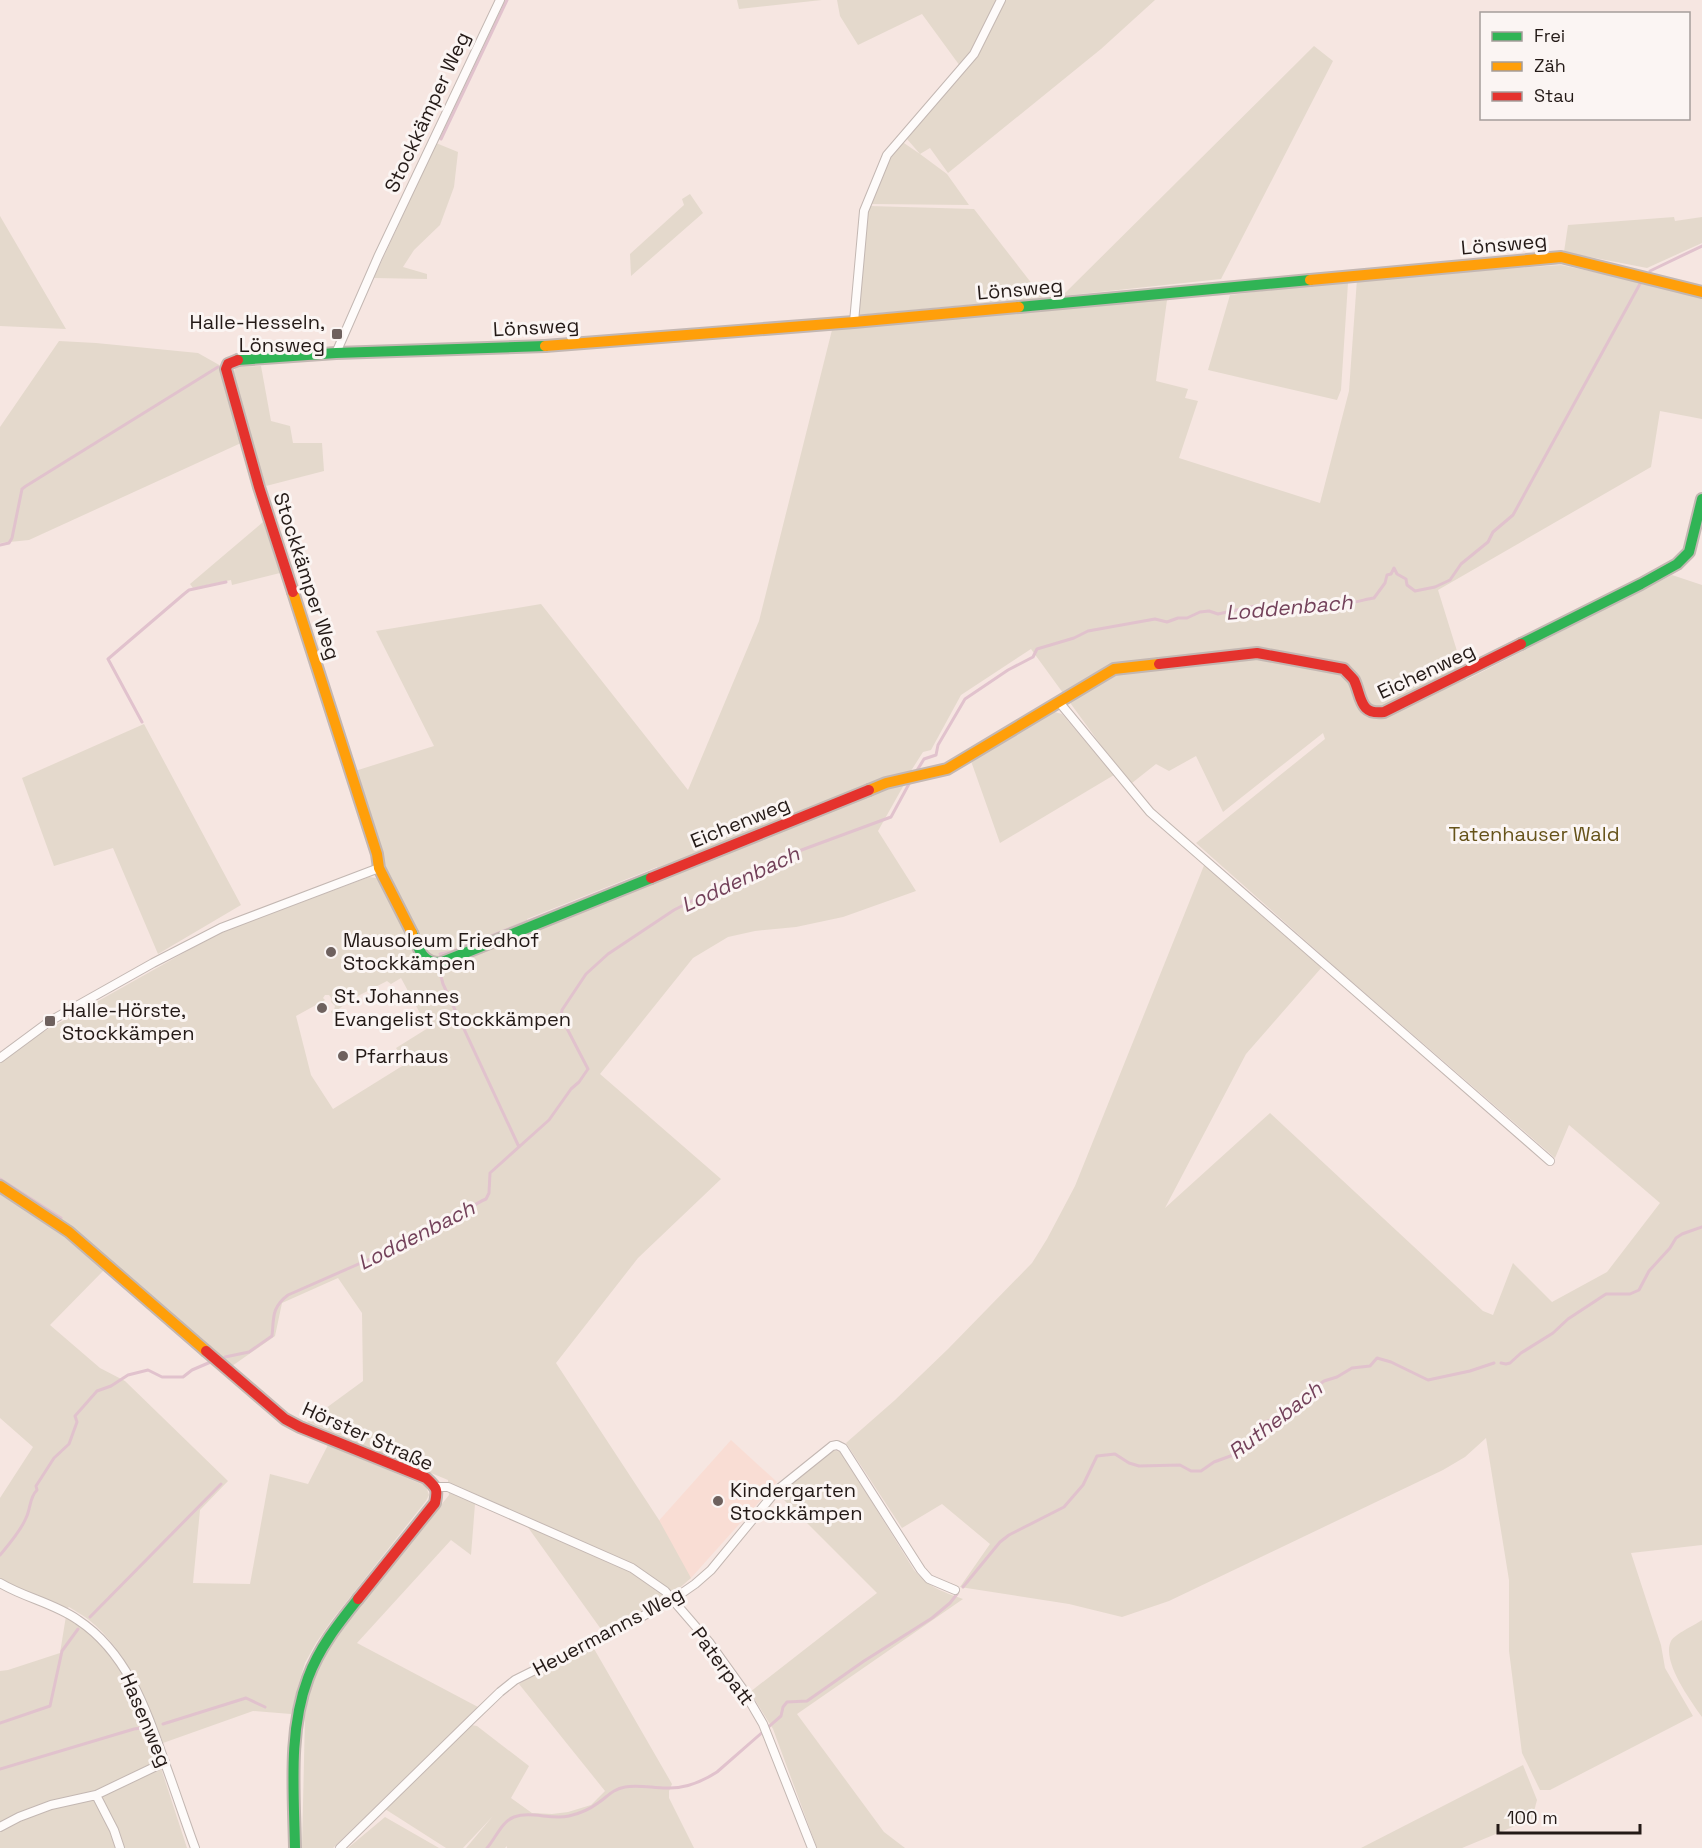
<svg xmlns="http://www.w3.org/2000/svg" width="1702" height="1848" font-family="'Space Grotesk',sans-serif">
	<style>
		.built { fill: #f9ddd4 }
		.green { fill: #e4d9cc; fill-rule: evenodd }
		.lines { fill: none; stroke-linecap: round; stroke-linejoin: round }
		.stream { stroke: #e1c2cd; stroke-width: 3 }
		.street-casing { stroke: #c3b7b2; stroke-width: 10 }
		.fast-casing { stroke: #c3b7b2; stroke-width: 14 }
		.slow-casing { stroke: #c3b7b2; stroke-width: 14 }
		.jam-casing { stroke: #c3b7b2; stroke-width: 14 }
		.street { stroke: #fefbfa; stroke-width: 8 }
		.fast { stroke: #30b455; stroke-width: 10 }
		.slow { stroke: #ff9f0a; stroke-width: 10 }
		.jam { stroke: #e5322d; stroke-width: 10 }
		.poi-dot { fill: #6e615e; stroke: #fbf5f3; stroke-width: 2 }
		.labels { text-anchor: middle; dominant-baseline: central; stroke-width: 6; stroke-linejoin: round; paint-order: stroke }
		.street-label { font-size: 20px; fill: #241a17; stroke: #fbf5f3 }
		.poi-label { font-size: 20px; fill: #241a17; stroke: #fbf5f3; text-anchor: start }
		.park-label { font-size: 20px; fill: #66531a; stroke: #fbf5f3 }
		.water-label { font-size: 21px; font-style: italic; fill: #73415a; stroke: #fbf5f3 }
	</style>
	<rect width="100%" height="100%" fill="#f6e6e1"/>
	<path class="built" d="M731 1440 777 1482 691 1578 678 1589 647 1534Z"/>
	<path class="green" d="M737 0H822L739 9Z
		M837 0H1155L1101 49 948 173 930 148 920 154 947 174 969 205 871 204 889 157 901 141 920 154 907 139 962 73 960 66 922 14 858 45 840 16Z
		M1314 46 1333 61 1221 279 1062 296Z
		M436 143 458 152 454 187 440 225 414 250 403 267 427 274V279L374 278Z
		M690 194 703 213 631 276 630 254 684 205 682 199Z
		M869 206 974 209 1043 298 857 315Z
		M0 216 66 329 0 326Z
		M1674 217 1675 221 1702 217V243L1647 268 1564 252 1568 225Z
		M1561 265 1702 295V419L1660 411 1651 467 1438 590 1466 680 1672 575 1702 585V1545L1631 1553 1661 1645 1665 1668 1693 1716 1550 1790H1540L1522 1753 1509 1651V1580L1486 1438 1465 1457 1443 1470 1169 1601 1122 1617 1069 1604 960 1587 990 1544 942 1504 902 1528 846 1443 895 1400 948 1349 1032 1263 1047 1239 1075 1186 1205 863 1322 967 1246 1054 1165 1208 1270 1113 1483 1311 1493 1315 1513 1263 1552 1302 1607 1272 1660 1203 1569 1125 1555 1158 1334 966 1196 843 1325 739 1323 733 1223 812 1196 756 1169 771 1156 764 1132 783 1103 748 1031 649 961 695 931 750 923 752 909 774 659 871 657 867 527 919 528 923 443 957 431 955 426 950 386 868 355 771 434 746 376 631 541 604 688 790 759 621 832 330 1076 307 1167 300 1156 381 1188 389 1185 398 1198 401 1179 458 1320 503 1349 391 1357 279Z
		M1344 281 1348 283 1341 390 1337 400 1208 370 1230 295Z
		M59 341 96 343 198 353 221 366 241 443 29 540 0 543V427Z
		M261 366 271 421 290 426 293 443H322L324 471 266 486 231 377 236 367Z
		M263 522 280 573 232 585 231 580 193 588 190 584Z
		M1051 711 1062 714 1114 775 1000 843 971 761Z
		M144 724 241 905 158 954 113 848 54 866 22 778Z
		M905 783 878 831 916 891 843 917 796 927 755 931 728 937 693 958 600 1074 721 1179 638 1258 556 1363 659 1520 691 1578 676 1591H671L664 1596 663 1599 603 1632 527 1526 475 1504 471 1555 451 1540 357 1643 478 1707 333 1848H302L305 1716 309 1693 319 1666 327 1650 343 1628 449 1495 448 1480 307 1422 363 1381 362 1313 338 1278 282 1303 275 1336 232 1366 68 1225 0 1180V1063L36 1036 219 933 369 877 376 878 383 884 418 957 417 966 422 971 427 967 433 968 886 788ZM401 978 428 1028 396 1048 407 1063 333 1109 311 1075 296 1016 325 1000 323 998 325 995H329L332 999 331 1002 335 1006 334 1010 331 1011 332 1014 352 999 387 981 391 984Z
		M0 1193 64 1237 104 1270 50 1325 100 1368 125 1381 228 1481 200 1510 193 1583 250 1584 270 1474 308 1484 328 1445 426 1486 429 1495 426 1501 332 1620 316 1643 305 1663 297 1689 291 1714 253 1711 163 1743C147 1699 126 1650 89 1620 83 1615 75 1611 69 1607L66 1609 18 1590 0 1579V1498L33 1447 0 1418Z
		M832 1450 841 1452 914 1570C930 1588 941 1591 963 1599L797 1714 884 1832 905 1848H817L773 1729 750 1692 877 1593 777 1493Z
		M66 1616 86 1629 104 1647 123 1672 146 1722 187 1848H0V1671L8 1670 60 1653Z
		M1702 1620V1717C1691 1701 1661 1661 1671 1641 1675 1634 1695 1625 1702 1620Z
		M593 1647 672 1784 669 1791V1798L694 1848H507V1846L505 1848H466L493 1816 463 1848H446L385 1809 471 1725 477 1726 529 1766 511 1798 532 1813 552 1814 568 1812 591 1805 605 1791 519 1684 536 1673Z
		M1523 1765 1537 1800 1532 1819 1462 1848H1361Z
		M385 1817 439 1848H348Z"/>
	<g class="lines">
		<path class="stream" d="M441 139 507 0
			M1650 271 1702 246
			M0 545 9 543 12 538 22 489 26 486 218 367
			M142 722 108 659 184 594 189 590 226 582
			M916 772 924 759 936 755 938 745 965 699 1008 670 1033 657 1037 649 1074 638 1088 631 1155 619 1167 622 1178 618H1187L1200 612 1209 611 1218 614 1260 605 1268 608 1278 607 1310 609 1339 601C1348 606 1364 599 1374 598L1385 583 1387 575 1391 574 1394 568 1397 574 1406 579 1407 585 1415 591 1435 587 1450 580 1461 564 1488 542 1493 532 1513 515 1641 282
			M440 954 451 952 658 869
			M439 969 443 984 519 1147
			M0 1179 61 1218
			M225 1357 249 1352 272 1336C274 1318 271 1308 288 1295L379 1255 401 1241 413 1240 428 1230 437 1228C442 1220 447 1222 454 1218 465 1212 474 1204 486 1199L489 1193 490 1173 549 1120 571 1089 579 1082 588 1069 561 1017 562 1010 586 974 608 954 674 910 749 872 766 867 769 862 891 817 910 782
			M1501 1363 1506 1364 1510 1363 1521 1353 1553 1333 1568 1319 1606 1294H1630L1639 1290 1649 1271 1670 1248 1676 1238 1682 1234 1702 1227
			M0 1555C10 1543 20 1532 26 1518 31 1508 29 1498 37 1490L36 1486 54 1458 69 1444 77 1422 75 1416 97 1391 111 1386 128 1375 148 1370 162 1377H183L192 1370 213 1361
			M963 1587 1000 1542 1009 1535 1064 1507 1083 1485 1097 1456 1115 1454 1129 1463 1139 1466 1180 1465 1191 1471H1201L1214 1462 1236 1454 1265 1422 1286 1415 1293 1411 1310 1392 1324 1381 1337 1377 1352 1368 1370 1366 1377 1358 1391 1362 1428 1380 1470 1371 1494 1363
			M90 1617 221 1484
			M0 1723 50 1706 62 1651 78 1629
			M163 1724 246 1698 265 1707
			M0 1769 134 1729 148 1727
			M487 1848C496 1838 501 1822 514 1817 531 1811 551 1820 569 1816 578 1814 590 1809 598 1803 607 1797 613 1789 625 1787 639 1784 656 1789 670 1788 688 1788 703 1781 717 1772L781 1716 783 1707 787 1702 807 1701 864 1661 932 1618 950 1603 957 1594"/>
		<defs>
			<path id="street" d="M854 322 864 211 887 155 974 54 1001 0
				M336 353 378 257 500 0
				M1059 702 1150 812 1550 1161
				M0 1058 50 1021 153 963 221 928 379 868
				M436 1487H448L632 1568 665 1591 709 1642 742 1688 763 1724 812 1848
				M0 1583C25 1598 54 1603 78 1620 128 1653 147 1712 166 1766 176 1793 185 1821 195 1848
				M96 1795 114 1830 120 1848
				M0 1827 19 1817 51 1805 96 1795 165 1762
				M340 1848 473 1718 500 1692 515 1680 533 1671 564 1658 632 1622 672 1600 695 1584 711 1570 776 1491 832 1446 837 1445 843 1448 921 1570 929 1579 955 1590"/>
			<path id="fast" d="M1019 307 1310 280
				M238 360 336 353 545 346
				M1521 644 1641 584 1677 564 1689 552 1702 499
				M412 933C419 948 421 963 440 963L651 878
				M295 1848C294 1792 288 1731 308 1678 319 1648 338 1624 358 1599"/>
			<path id="slow" d="M1310 280 1561 257 1702 292
				M545 346 854 322 1019 307
				M293 592 377 854 379 868 412 933
				M869 790 886 783 947 769 1114 669 1159 664
				M0 1186 69 1232 206 1351"/>
			<path id="jam" d="M238 360 228 364 226 369 259 487 293 592
				M1159 664 1257 653 1344 669C1347 673 1351 676 1354 680 1362 697 1359 715 1384 712L1521 644
				M651 878 869 790
				M206 1351 285 1419 300 1427 426 1478C437 1488 438 1489 435 1503L358 1599"/>
		</defs>
		<use href="#street" class="street-casing"/>
		<use href="#fast" class="fast-casing"/>
		<use href="#slow" class="slow-casing"/>
		<use href="#jam" class="jam-casing"/>
		<use href="#street" class="street"/>
		<use href="#fast" class="fast"/>
		<use href="#slow" class="slow"/>
		<use href="#jam" class="jam"/>
	</g>
	<g class="poi-dot">
		<rect x="331" y="328" width="12" height="12" rx="3"/>
		<circle cx="331" cy="952" r="6"/>
		<circle cx="322" cy="1008" r="6"/>
		<rect x="44" y="1015" width="12" height="12" rx="3"/>
		<circle cx="343" cy="1056" r="6"/>
		<circle cx="718" cy="1501" r="6"/>
	</g>
	<g class="labels">
		<g class="street-label">
			<text transform="translate(427 112) rotate(-65)">Stockkämper Weg</text>
			<text transform="translate(1504 244) rotate(-5)">Lönsweg</text>
			<text transform="translate(1020 289) rotate(-5)">Lönsweg</text>
			<text transform="translate(536 327) rotate(-3)">Lönsweg</text>
			<text transform="translate(307 576) rotate(72)">Stockkämper Weg</text>
			<text transform="translate(1426 671) rotate(-25)">Eichenweg</text>
			<text transform="translate(740 822) rotate(-22)">Eichenweg</text>
			<text transform="translate(368 1436) rotate(24)">Hörster Straße</text>
			<text transform="translate(608 1631) rotate(-28)">Heuermanns Weg</text>
			<text transform="translate(723 1666) rotate(54)">Paterpatt</text>
			<text transform="translate(146 1720) rotate(67)">Hasenweg</text>
		</g>
		<g class="poi-label">
			<text x="325" y="322" text-anchor="end">Halle-Hesseln,<tspan x="325" dy="23">Lönsweg</tspan></text>
			<text x="343" y="940">Mausoleum Friedhof<tspan x="343" dy="23">Stockkämpen</tspan></text>
			<text x="334" y="996">St. Johannes<tspan x="334" dy="23">Evangelist Stockkämpen</tspan></text>
			<text x="62" y="1010">Halle-Hörste,<tspan x="62" dy="23">Stockkämpen</tspan></text>
			<text x="355" y="1056">Pfarrhaus</text>
			<text x="730" y="1490">Kindergarten<tspan x="730" dy="23">Stockkämpen</tspan></text>
		</g>
		<g class="park-label">
			<text x="1534" y="834">Tatenhauser Wald</text>
		</g>
		<g class="water-label">
			<text transform="translate(1289 607) rotate(-5)">Loddenbach</text>
			<text transform="translate(740 879) rotate(-25)">Loddenbach</text>
			<text transform="translate(416 1235) rotate(-27)">Loddenbach</text>
			<text transform="translate(1275 1420) rotate(-38)">Ruthebach</text>
		</g>
	</g>
	<rect x="1480" y="12" width="210" height="108" fill="#fbf5f3" stroke="#a59d9b" stroke-width="1.5"/>
	<rect x="1492" y="32" width="30" height="9" fill="#30b455" stroke="#a59d9b" stroke-width="1.5"/>
	<text x="1534" y="42" font-size="18" fill="#241a17">Frei</text>
	<rect x="1492" y="62" width="30" height="9" fill="#ff9f0a" stroke="#a59d9b" stroke-width="1.5"/>
	<text x="1534" y="72" font-size="18" fill="#241a17">Zäh</text>
	<rect x="1492" y="92" width="30" height="9" fill="#e5322d" stroke="#a59d9b" stroke-width="1.5"/>
	<text x="1534" y="102" font-size="18" fill="#241a17">Stau</text>
	<path d="M1498 1824v9h142v-9" fill="none" stroke="#241a17" stroke-width="3"/>
	<text x="1507" y="1824" font-size="18" fill="#241a17" stroke="#fbf5f3" stroke-width="4.5" paint-order="stroke">100 m</text>
</svg>
